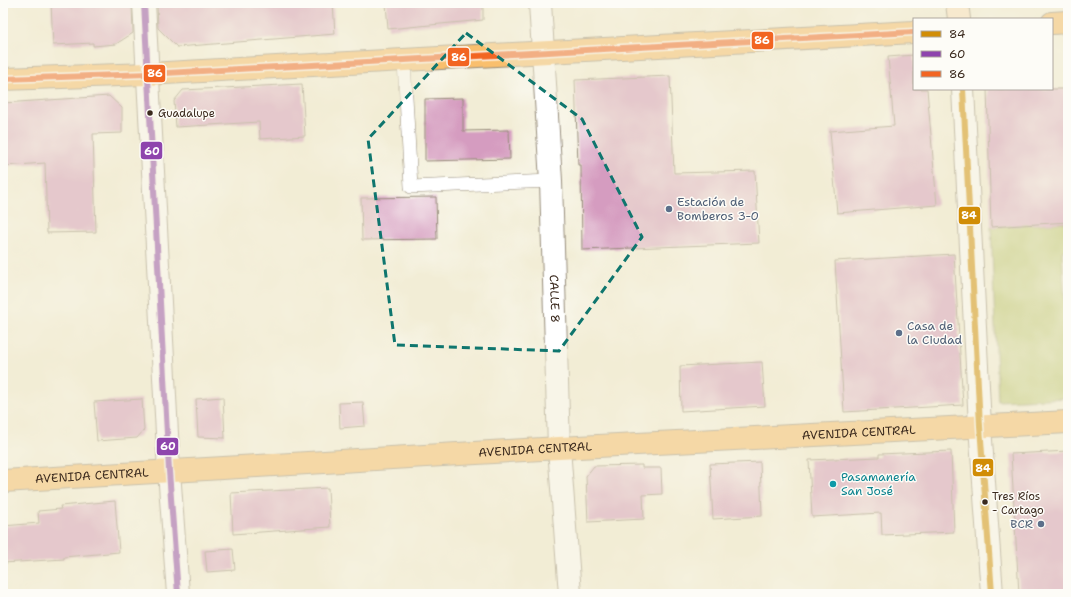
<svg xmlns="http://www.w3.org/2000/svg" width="1071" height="597" font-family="'Shantell Sans',sans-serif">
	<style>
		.green { fill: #b6c366; stroke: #787642 }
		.building { fill: #d59cc0 }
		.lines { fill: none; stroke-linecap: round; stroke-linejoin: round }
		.lane-casing { stroke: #968c7a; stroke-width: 14 }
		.street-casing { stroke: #968c7a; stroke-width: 24 }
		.secondary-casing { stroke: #968c7a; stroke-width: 24 }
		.primary-casing { stroke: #968c7a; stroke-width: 24 }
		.lane { stroke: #fff; stroke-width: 13 }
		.street { stroke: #fff; stroke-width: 22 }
		.secondary { stroke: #fde5c5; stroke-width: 22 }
		.primary { stroke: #f9bf6d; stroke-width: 22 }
		.bus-1-casing { stroke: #fdfcf7; stroke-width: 9 }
		.bus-2-casing { stroke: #fdfcf7; stroke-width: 9 }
		.bus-3-casing { stroke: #fdfcf7; stroke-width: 9 }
		.bus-1 { stroke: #d18d06; stroke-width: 6 }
		.bus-2 { stroke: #8e44ad; stroke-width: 6 }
		.bus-3 { stroke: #f26522; stroke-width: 6 }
		.marked { fill: none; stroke: #0f766e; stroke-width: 3; stroke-dasharray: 8 5; stroke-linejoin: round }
		.bus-dot { fill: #3b2a1e; stroke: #fdfcf7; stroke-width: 1.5 }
		.service-dot { fill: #5c6f8a; stroke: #fdfcf7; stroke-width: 1.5 }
		.culture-dot { fill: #0f9aa8; stroke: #fdfcf7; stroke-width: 1.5 }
		.labels { text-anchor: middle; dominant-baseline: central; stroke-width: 3; stroke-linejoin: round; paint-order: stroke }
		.bus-label { font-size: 11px; fill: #3b2a1e; stroke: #fdfcf7; text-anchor: start }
		.service-label { font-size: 12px; fill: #4e5e75; stroke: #fdfcf7; text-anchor: start }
		.street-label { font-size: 12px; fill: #3b2a1e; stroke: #fdfcf7 }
		.culture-label { font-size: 12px; fill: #0d838f; stroke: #fdfcf7; text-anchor: start }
		.line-badge { stroke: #fdfcf7; stroke-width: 1.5 }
		.badge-label { font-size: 11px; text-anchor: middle; font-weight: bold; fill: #fff }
	</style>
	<rect width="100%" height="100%" fill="#fdfcf7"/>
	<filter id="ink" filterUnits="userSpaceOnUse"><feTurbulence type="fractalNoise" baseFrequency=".025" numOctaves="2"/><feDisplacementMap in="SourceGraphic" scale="8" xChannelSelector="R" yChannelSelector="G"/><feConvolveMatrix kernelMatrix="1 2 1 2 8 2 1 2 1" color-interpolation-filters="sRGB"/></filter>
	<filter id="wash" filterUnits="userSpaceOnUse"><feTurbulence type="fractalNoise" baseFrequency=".012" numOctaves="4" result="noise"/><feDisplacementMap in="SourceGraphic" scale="16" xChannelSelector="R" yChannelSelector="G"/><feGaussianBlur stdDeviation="0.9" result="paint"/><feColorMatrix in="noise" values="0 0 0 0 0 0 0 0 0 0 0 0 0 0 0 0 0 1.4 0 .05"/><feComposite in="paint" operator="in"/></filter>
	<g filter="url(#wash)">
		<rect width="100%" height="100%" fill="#f2edd6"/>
		<path class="green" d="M1068 222V250L1062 251 1068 356V398L998 401 991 227Z"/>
		<g id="blocks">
			<path class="building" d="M51 3H132L133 33 116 44 93 46V43L53 45Z
				M157 3H333L335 34 177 47 158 28Z
				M386 3H483V20L388 29Z
				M914 55V89H927L937 205 837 213 830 131 894 126 888 57Z
				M670 76 674 173 755 171 759 243 582 250 581 165H578L575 80Z
				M302 84 305 136 260 139 259 122 176 127 174 101 183 90Z
				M987 89H1068V222L991 227Z
				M109 96 122 108V133L93 134 96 232 47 233 45 163 3 166V103Z
				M463 98V131L509 130 510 159 425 161V99Z
				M436 197 437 239 362 240 361 198Z
				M954 254 963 405 844 412 835 261Z
				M762 362 765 406 681 411 680 366Z
				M223 397 225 438 198 437 196 399Z
				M142 399 144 430 137 438 97 441 94 402Z
				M363 402 365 426 340 428 339 403Z
				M951 451 954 532 882 535 881 513 812 517 809 460 879 457V454Z
				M1068 451V594H1019L1011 454Z
				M760 462 762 516 713 519 710 464Z
				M642 465V468H661L662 494 643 495 644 519 588 522 586 476 594 466Z
				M328 488 330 527 233 534 231 493Z
				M115 501 119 552 64 557V559L3 563V526L39 523 38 511 61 509 60 506Z
				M233 549 235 570 207 572 205 551Z"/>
		</g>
	</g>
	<g filter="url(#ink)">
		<use href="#blocks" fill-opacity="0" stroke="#968c7a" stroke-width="1"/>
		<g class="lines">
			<defs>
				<path id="lane" d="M404 61 411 187 551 181"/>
				<g id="street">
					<path d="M144 3 169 471 178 594"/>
					<path id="s1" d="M540 3 551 181 559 448 570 594"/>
					<path d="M963 89 980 426 992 594"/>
				</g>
				<path id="secondary" d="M957 3 959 19"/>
				<g id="primary">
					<path d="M1052 23 1068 22"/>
					<path d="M3 79 148 74 914 32"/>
					<path id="s2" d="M3 481 559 448 1068 422"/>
				</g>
			</defs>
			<use href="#lane" class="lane-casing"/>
			<use href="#street" class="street-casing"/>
			<use href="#secondary" class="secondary-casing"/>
			<use href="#primary" class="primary-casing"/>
			<use href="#lane" class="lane"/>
			<use href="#street" class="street"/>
			<use href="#secondary" class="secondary"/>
			<use href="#primary" class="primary"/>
			<defs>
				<path id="bus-1" d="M963 89 980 426 992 594"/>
				<path id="bus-2" d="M144 3 169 471 178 594"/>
				<path id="bus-3" d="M3 79 148 74 914 32"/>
			</defs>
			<use href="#bus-1" class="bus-1-casing"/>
			<use href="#bus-2" class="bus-2-casing"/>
			<use href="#bus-3" class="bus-3-casing"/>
			<use href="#bus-1" class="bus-1"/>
			<use href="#bus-2" class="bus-2"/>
			<use href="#bus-3" class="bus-3"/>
		</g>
	</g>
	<path d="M0 0H1071V597H0ZM466 33 582 119 642 237 559 351 395 345 368 139Z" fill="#f2edd6" fill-opacity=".55" fill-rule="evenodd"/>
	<path class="marked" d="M466 33 582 119 642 237 559 351 395 345 368 139Z"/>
	<g class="bus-dot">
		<circle cx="150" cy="113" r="3.5"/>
		<circle cx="985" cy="502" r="3.5"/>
	</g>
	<g class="service-dot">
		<circle cx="669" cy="209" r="4"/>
		<circle cx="899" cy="333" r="4"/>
		<circle cx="1041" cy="524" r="4"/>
	</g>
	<circle class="culture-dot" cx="833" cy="484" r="4"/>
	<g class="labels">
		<g class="bus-label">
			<text x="158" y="113">Guadalupe</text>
			<text x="992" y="496">Tres Ríos<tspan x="992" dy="14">- Cartago</tspan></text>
		</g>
		<g class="service-label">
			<text x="677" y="202">Estación de<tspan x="677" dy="14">Bomberos 3-0</tspan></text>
			<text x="907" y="326">Casa de<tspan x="907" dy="14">la Ciudad</tspan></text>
			<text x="1033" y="524" text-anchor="end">BCR</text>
		</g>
		<g class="street-label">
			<text stroke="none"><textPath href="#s1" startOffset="296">CALLE 8</textPath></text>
			<text stroke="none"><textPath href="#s2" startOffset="857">AVENIDA CENTRAL</textPath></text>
			<text stroke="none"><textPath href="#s2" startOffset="533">AVENIDA CENTRAL</textPath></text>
			<text stroke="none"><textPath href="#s2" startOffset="89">AVENIDA CENTRAL</textPath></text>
		</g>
		<g class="culture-label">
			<text x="841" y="477">Pasamanería<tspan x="841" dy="14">San José</tspan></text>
		</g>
	</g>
	<g class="line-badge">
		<rect x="751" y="31" width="23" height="19" rx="4" fill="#f26522"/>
		<rect x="447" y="47" width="23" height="20" rx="4" fill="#f26522"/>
		<rect x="143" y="64" width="23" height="19" rx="4" fill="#f26522"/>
		<rect x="140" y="141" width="23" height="19" rx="4" fill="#8e44ad"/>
		<rect x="958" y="206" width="23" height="19" rx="4" fill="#d18d06"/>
		<rect x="156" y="437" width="23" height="19" rx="4" fill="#8e44ad"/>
		<rect x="972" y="458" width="22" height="19" rx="4" fill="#d18d06"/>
	</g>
	<g class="badge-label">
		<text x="762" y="44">86</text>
		<text x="459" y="61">86</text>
		<text x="155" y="77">86</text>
		<text x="152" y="155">60</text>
		<text x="969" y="219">84</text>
		<text x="168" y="450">60</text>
		<text x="983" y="472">84</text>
	</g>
	<rect width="1071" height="597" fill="none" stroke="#fdfcf7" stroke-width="16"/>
	<rect x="913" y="18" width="140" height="72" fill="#fdfcf7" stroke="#afa8a0"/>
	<rect x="921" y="31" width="20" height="6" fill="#d18d06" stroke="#afa8a0"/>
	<text x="949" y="38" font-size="12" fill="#3b2a1e">84</text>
	<rect x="921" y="51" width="20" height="6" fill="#8e44ad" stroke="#afa8a0"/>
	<text x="949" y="58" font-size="12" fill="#3b2a1e">60</text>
	<rect x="921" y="71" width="20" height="6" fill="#f26522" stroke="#afa8a0"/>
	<text x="949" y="78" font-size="12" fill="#3b2a1e">86</text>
</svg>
